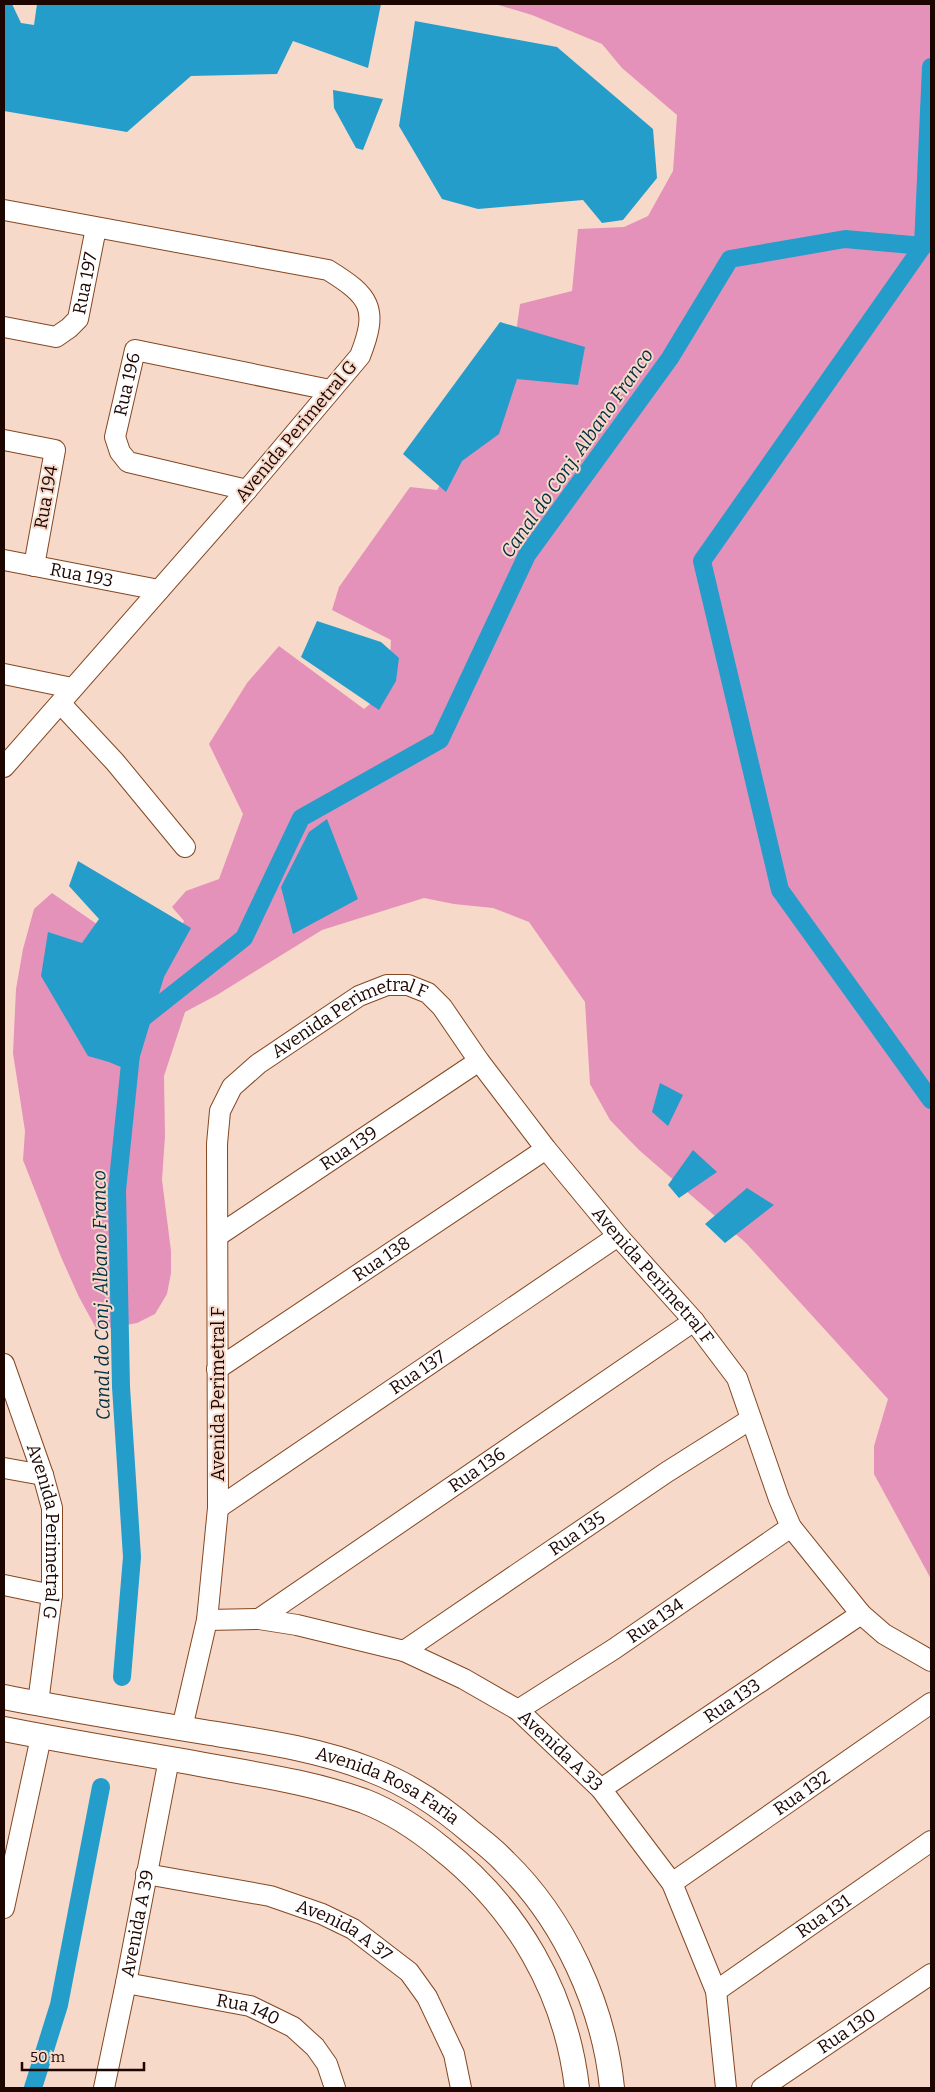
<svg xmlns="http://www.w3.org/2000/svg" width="935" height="2092" font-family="Bitter,serif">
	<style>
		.green { fill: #e492ba }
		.water { fill: #249dcb }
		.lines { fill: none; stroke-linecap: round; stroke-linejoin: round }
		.canal { stroke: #249dcb; stroke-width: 18 }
		.minor-casing { stroke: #844721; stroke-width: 22 }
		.tertiary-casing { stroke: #844721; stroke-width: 26 }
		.minor { stroke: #fff; stroke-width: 20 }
		.tertiary { stroke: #fff; stroke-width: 24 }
		.labels { text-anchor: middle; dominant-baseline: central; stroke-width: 4; stroke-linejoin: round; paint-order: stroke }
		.street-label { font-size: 18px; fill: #1e0600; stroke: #f7d9c9 }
		.water-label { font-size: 19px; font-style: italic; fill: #003144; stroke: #f7d9c9 }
	</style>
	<rect width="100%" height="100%" fill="#f7d9c9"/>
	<path class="green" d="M495 4H931V1579L874 1474V1446L888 1399 746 1243 639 1150 610 1120 590 1084 585 1002 529 922 493 908 454 904 424 898 322 930 217 995 185 1012 164 1076 165 1136 162 1180 171 1251V1273L167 1294 155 1314 137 1323 97 1330 79 1297 61 1257 23 1160 25 1131 13 1053 16 989 23 949 34 909 52 893 137 952 171 949 184 921 172 907 186 891 219 879 243 814 209 744 247 683 279 646 364 709 388 689 391 640 332 610 339 587 410 487 437 490 511 369 520 304 572 291 578 229 624 227 648 216 673 171 677 115 622 68 602 44 532 15Z"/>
	<path class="water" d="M4 4H12L21 23 34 25 37 4H381L368 68 293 41 277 74 191 76 127 132 4 111Z
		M415 21 557 47 653 129 657 178 623 220 602 223 583 200 478 209 442 199 399 126Z
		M333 90 383 99 363 150 356 148 334 108Z
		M500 322 585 347 578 385 517 379 499 434 462 461 446 492 403 454Z
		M317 621 381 642 399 658 396 681 379 710 301 657Z
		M327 819 358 899 293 934 281 887 309 832Z
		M78 861 191 928 164 977 135 1073 109 1062 88 1056 41 976 48 932 82 943 99 919 69 886Z
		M660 1083 683 1095 668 1126 652 1112Z
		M693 1150 717 1172 679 1198 668 1185Z
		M747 1188 774 1205 725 1243 705 1224Z"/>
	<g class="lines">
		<path class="canal" d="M931 67 923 246 702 561 780 890 931 1100
			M122 1677 132 1557 121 1387 117 1190 134 1025 244 938 301 818 440 740 527 555 670 358 730 259 845 239 923 246
			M33 2088 59 2005 101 1787"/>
		<defs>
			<g id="minor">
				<path d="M4 210 328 270C370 296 379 308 360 356L247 490 4 767"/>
				<path id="s1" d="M4 327 56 337 69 328 78 319 96 228"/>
				<path d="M4 440 55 450 34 566"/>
				<path id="s2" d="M247 490 128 462 120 452 115 437 135 350 330 390"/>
				<path id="s3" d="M4 560 159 590"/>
				<path d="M4 674 72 688"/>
				<path d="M61 704 115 762 185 847"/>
				<path id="s4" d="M219 1235 479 1061"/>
				<path id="s5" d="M4 1364 43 1475 52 1508V1595L38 1703"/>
				<path id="s6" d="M217 1369 546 1149"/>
				<path d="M4 1468 43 1475"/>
				<path id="s7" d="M218 1508 618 1236"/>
				<path d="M4 1585 52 1595"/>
				<path id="s8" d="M259 1619 694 1321"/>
				<path id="s9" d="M207 1620 259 1619 297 1625 404 1651 464 1679 518 1710 601 1789 672 1883 716 1991 726 2088"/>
				<path id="s10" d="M404 1651 667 1472 751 1419"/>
				<path id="s11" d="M518 1710 614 1649 791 1527"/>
				<path id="s12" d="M182 1728 207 1620 218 1508 217 1144 220 1111 232 1087 258 1064 359 996 387 985H408L428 993 442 1007 479 1061 546 1149 618 1236 694 1321 737 1378 779 1499 791 1527 861 1614 884 1634 931 1661"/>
				<path id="s13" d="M601 1789 861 1614"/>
				<path id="s14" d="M146 1874 270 1896 322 1914 353 1929 409 1972 427 1997 454 2054 461 2088"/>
				<path id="s15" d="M672 1883 931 1703"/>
				<path d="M4 1908 41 1737"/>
				<path id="s16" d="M126 1983 250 2006 293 2027 315 2047 327 2064 335 2088"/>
				<path id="s17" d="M716 1991 931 1841"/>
				<path id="s18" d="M104 2088 126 1983 169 1759"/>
				<path id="s19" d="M762 2088 931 1974"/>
			</g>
			<g id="tertiary">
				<path id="s20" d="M4 1697C70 1710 137 1721 204 1732 260 1741 318 1749 371 1770 408 1784 442 1807 472 1833 483 1842 495 1851 505 1862 564 1919 604 2006 612 2088"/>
				<path d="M4 1729C74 1743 145 1754 216 1767 266 1776 316 1784 364 1801 392 1812 418 1829 441 1848 517 1908 566 1992 577 2088"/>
			</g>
		</defs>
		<use href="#minor" class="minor-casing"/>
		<use href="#tertiary" class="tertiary-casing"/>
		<use href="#minor" class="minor"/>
		<use href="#tertiary" class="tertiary"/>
	</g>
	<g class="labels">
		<g class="street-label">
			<text stroke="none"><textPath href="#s1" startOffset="118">Rua 197</textPath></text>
			<text stroke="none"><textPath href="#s2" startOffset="205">Rua 196</textPath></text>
			<text transform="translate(296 431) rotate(-50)">Avenida Perimetral G</text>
			<text transform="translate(46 497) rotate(-80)">Rua 194</text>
			<text stroke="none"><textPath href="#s3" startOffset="79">Rua 193</textPath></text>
			<text stroke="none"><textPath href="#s12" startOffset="788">Avenida Perimetral F</textPath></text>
			<text stroke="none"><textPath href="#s4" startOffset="156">Rua 139</textPath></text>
			<text stroke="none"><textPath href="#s6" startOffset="198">Rua 138</textPath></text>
			<text stroke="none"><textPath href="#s12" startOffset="1238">Avenida Perimetral F</textPath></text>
			<text stroke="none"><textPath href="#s7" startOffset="241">Rua 137</textPath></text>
			<text transform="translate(218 1394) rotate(-90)">Avenida Perimetral F</text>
			<text stroke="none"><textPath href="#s8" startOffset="264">Rua 136</textPath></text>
			<text stroke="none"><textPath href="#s5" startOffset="174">Avenida Perimetral G</textPath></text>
			<text stroke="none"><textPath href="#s10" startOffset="209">Rua 135</textPath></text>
			<text stroke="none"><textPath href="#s11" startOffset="164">Rua 134</textPath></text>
			<text stroke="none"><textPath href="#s13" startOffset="158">Rua 133</textPath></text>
			<text stroke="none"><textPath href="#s9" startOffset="388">Avenida A 33</textPath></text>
			<text stroke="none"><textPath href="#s20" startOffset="396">Avenida Rosa Faria</textPath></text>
			<text stroke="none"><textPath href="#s15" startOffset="158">Rua 132</textPath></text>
			<text stroke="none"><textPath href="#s17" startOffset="131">Rua 131</textPath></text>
			<text stroke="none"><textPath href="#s18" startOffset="168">Avenida A 39</textPath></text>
			<text stroke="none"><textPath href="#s14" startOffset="208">Avenida A 37</textPath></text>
			<text stroke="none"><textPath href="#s16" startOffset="125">Rua 140</textPath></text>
			<text stroke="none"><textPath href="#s19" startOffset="102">Rua 130</textPath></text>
		</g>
		<g class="water-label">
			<text transform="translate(577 453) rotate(-55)">Canal do Conj. Albano Franco</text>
			<text transform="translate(101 1295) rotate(-91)">Canal do Conj. Albano Franco</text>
		</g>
	</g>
	<rect width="935" height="2092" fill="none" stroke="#1e0600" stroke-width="10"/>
	<path d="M22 2062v8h122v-8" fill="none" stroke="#1e0600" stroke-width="2.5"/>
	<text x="30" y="2062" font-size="15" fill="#1e0600" stroke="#f7d9c9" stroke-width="4" paint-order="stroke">50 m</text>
</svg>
